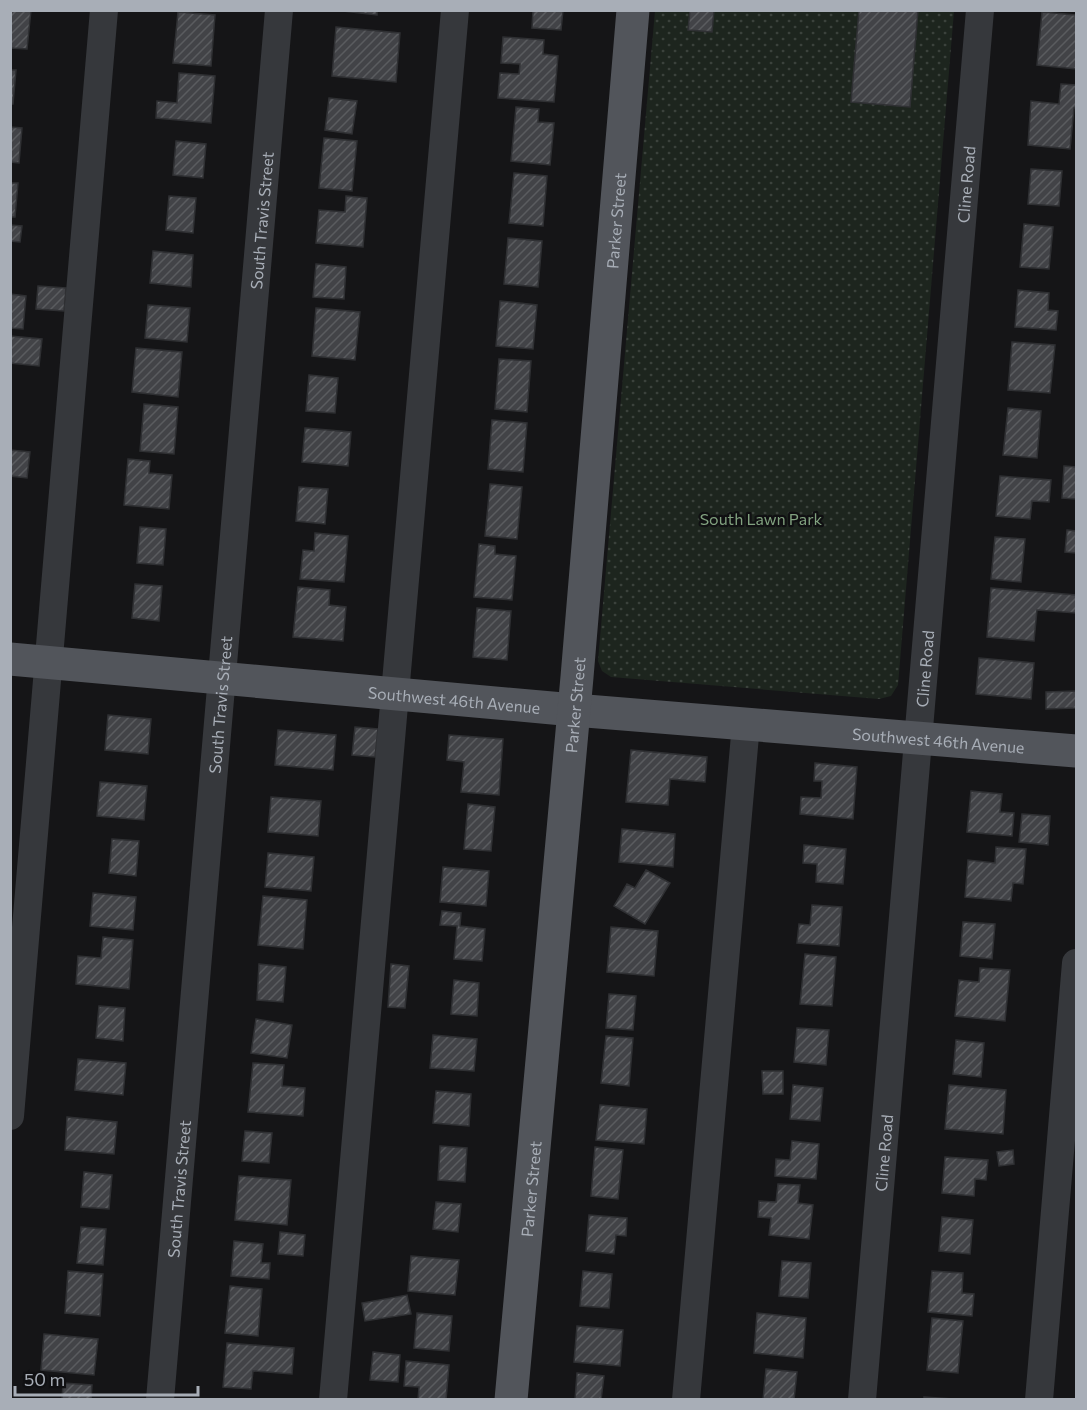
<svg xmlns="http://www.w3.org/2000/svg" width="1087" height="1410" font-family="Commissioner,sans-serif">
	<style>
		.grass { fill: url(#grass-dots) }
		.building { fill: url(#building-hatch); stroke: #2f3033; stroke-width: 1.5 }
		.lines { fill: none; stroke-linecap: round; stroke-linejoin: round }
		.minor { stroke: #36383c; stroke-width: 28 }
		.major { stroke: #52555b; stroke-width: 33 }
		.labels { text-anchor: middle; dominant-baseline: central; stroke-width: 4.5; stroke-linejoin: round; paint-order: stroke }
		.street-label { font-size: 16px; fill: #a8aeb7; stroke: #101012 }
		.park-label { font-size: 16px; fill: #81a17f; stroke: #101012 }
	</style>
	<defs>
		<pattern id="grass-dots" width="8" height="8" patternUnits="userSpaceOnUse" patternTransform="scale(1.5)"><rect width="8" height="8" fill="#1d251e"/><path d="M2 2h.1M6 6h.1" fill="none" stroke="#3b423c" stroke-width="1.8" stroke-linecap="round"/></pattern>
		<pattern id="building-hatch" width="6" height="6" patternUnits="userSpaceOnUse" patternTransform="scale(1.5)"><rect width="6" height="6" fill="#424347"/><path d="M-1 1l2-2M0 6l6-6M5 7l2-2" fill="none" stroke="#5a5c5f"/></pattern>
	</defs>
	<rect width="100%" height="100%" fill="#151517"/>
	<path class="grass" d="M655 11H954L898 685 891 696 879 699 611 677 602 671 598 661Z"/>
	<path class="building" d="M10 10H31L27 49 10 48Z
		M334 10H377V15Z
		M533 10H563L561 30 532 28Z
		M690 10H714L712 32 688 30Z
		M859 10H918L910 107 851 102Z
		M178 12 215 15 211 66 173 63Z
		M1042 12 1076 15V69L1037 65Z
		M336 27 400 33 396 82 332 76Z
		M503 37 544 40 543 54 558 56 554 102 498 98 500 73 519 74 520 64 501 63Z
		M10 70H16L13 104H10Z
		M179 73 215 76 211 123 156 118 157 101 177 103Z
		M1061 84 1076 85V108H1074L1070 149 1028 145 1031 101 1059 104Z
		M329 98 357 101 352 134 325 130Z
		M516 107 539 109 538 122 554 123 550 165 511 161Z
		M10 127 22 128 19 163 10 162Z
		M324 138 357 141 352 191 319 188Z
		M176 141 206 144 203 178 173 175Z
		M1031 169 1062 171 1059 206 1028 204Z
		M514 173 547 176 543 226 509 223Z
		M10 183H18L15 217H10Z
		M169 196 196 198 193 233 166 230Z
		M346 196 367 198 363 247 316 243 319 210 345 212Z
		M1024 224 1053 227 1049 269 1020 267Z
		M10 225 22 226 20 242 10 241Z
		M508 238 542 241 538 287 504 284Z
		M153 251 193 255 191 287 150 283Z
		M316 264 346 267 344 299 313 297Z
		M38 286 66 288 64 311 36 309Z
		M1018 290 1049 293 1048 310 1058 311 1056 330 1015 327Z
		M10 294 26 296 23 329 10 328Z
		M500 301 537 305 533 349 496 346Z
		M148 305 190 308 187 342 145 338Z
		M316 308 360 312 355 360 312 356Z
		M10 336 42 339 39 366 10 363Z
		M1012 342 1055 345 1050 393 1008 390Z
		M136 348 182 352 178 397 132 392Z
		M499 359 531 361 527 412 495 409Z
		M309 375 338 378 335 413 306 411Z
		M144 404 178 407 174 454 140 451Z
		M1008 408 1041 411 1037 458 1003 455Z
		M492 420 527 423 523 472 488 469Z
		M305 428 351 432 348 466 302 462Z
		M10 450 30 452 27 478 10 476Z
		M128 459 150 461 149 473 172 475 169 509 124 505Z
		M1064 466 1076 467V499L1062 498Z
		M1000 476 1051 480 1049 502 1032 501 1030 519 996 516Z
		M490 484 522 487 517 539 485 536Z
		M299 487 328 489 325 524 296 521Z
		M140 527 166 529 163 565 137 563Z
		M1067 530 1076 531V553L1065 552Z
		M315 533 348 536 344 582 300 579 303 550 314 551Z
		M995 537 1025 539 1021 582 991 579Z
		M479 544 495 546V554L516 556 512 600 474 597Z
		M135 584 162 586 159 621 132 618Z
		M298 587 330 590 329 605 346 607 343 641 293 637Z
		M991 588 1076 595V613L1037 610 1034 641 987 637Z
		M477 608 511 611 507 660 473 657Z
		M979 658 1034 663 1031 699 976 694Z
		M1076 691V708L1046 709V692Z
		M108 715 151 719 148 754 105 750Z
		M355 727 378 729 375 757 352 755Z
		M278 730 336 735 333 770 275 765Z
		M449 735 503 739 499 795 461 792 464 762 447 760Z
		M631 750 707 757 705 782 670 779 668 805 626 802Z
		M815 763 857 767 853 819 800 814 801 797 821 798 822 781H814Z
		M100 782 147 786 144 820 97 816Z
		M971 791 1002 794 1000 812 1014 813 1012 836 967 832Z
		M271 797 321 801 318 836 268 832Z
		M468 804 495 807 491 851 464 849Z
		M1022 814 1050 816 1048 845 1019 842Z
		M622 829 675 834 673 867 619 862Z
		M112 839 139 841 136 876 109 873Z
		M804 845 846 849 843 884 816 882 817 864 803 863Z
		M996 847 1026 849 1023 884 1013 883 1011 901 965 897 968 860 995 863Z
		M268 853 314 857 311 891 265 887Z
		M443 867 489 871 486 906 440 902Z
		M646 870 670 883 645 924 614 906 627 884 635 888Z
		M93 893 136 897 133 930 90 926Z
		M263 896 307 900 303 949 258 945Z
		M812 905 842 907 839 946 797 943 799 924 810 925Z
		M442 911 461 913 460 926 485 929 482 961 454 959 457 926 440 925Z
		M963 922 995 924 992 959 960 956Z
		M611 927 658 931 654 976 607 972Z
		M103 937 133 940 129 989 76 984 78 956 101 958Z
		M805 954 836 957 832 1006 800 1004Z
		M259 964 286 967 283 1002 257 1000Z
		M391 964 409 966 405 1008 388 1007Z
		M980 968 1010 970 1005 1021 955 1016 959 980 979 982Z
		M454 980 479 983 477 1016 451 1014Z
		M609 994 636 996 633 1030 606 1028Z
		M99 1006 125 1008 123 1041 96 1038Z
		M256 1019 292 1025 287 1058 251 1053Z
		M797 1028 829 1030 826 1065 794 1062Z
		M433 1035 477 1039 474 1071 430 1068Z
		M606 1036 633 1038 629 1086 601 1083Z
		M956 1040 984 1043 981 1077 953 1074Z
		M78 1059 126 1063 123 1095 75 1090Z
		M253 1063 284 1065 282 1086 305 1088 303 1116 248 1112Z
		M762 1071H783V1094H763Z
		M793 1085 823 1088 820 1121 790 1119Z
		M949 1085 1006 1090 1003 1134 945 1129Z
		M436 1091 471 1094 469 1126 433 1123Z
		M600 1105 647 1109 644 1144 596 1140Z
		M67 1117 117 1122 114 1154 65 1150Z
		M245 1131 272 1133 269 1163 242 1161Z
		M792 1141 819 1144 816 1179 775 1176 776 1159 790 1160Z
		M440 1146 467 1148 465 1182 438 1180Z
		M595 1147 623 1150 618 1199 591 1196Z
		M1013 1150 1014 1164 999 1166 997 1152Z
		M945 1157 988 1160 986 1180 975 1179 974 1196 942 1193Z
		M84 1172 112 1175 109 1209 81 1207Z
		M239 1176 291 1180 287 1225 235 1220Z
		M778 1184 800 1185 798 1203 813 1205 809 1239 769 1235 771 1218 758 1217 759 1201 776 1202Z
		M436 1202 461 1204 458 1232 433 1229Z
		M589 1215 627 1218 626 1236 616 1235 614 1254 586 1251Z
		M942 1217 973 1220 970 1254 939 1251Z
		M81 1227 106 1229 103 1265 77 1263Z
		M280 1232 305 1235 303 1256 278 1254Z
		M234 1241 263 1244 261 1263H270L269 1279 231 1276Z
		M411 1256 459 1260 455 1295 408 1291Z
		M782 1261 811 1263 808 1298 779 1296Z
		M68 1271 103 1274 100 1316 65 1313Z
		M583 1271 612 1274 609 1308 580 1306Z
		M932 1271 963 1273 962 1293 974 1294 972 1316 928 1312Z
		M230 1286 262 1289 258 1336 225 1333Z
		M407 1295 411 1314 365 1321 362 1303Z
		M417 1313 452 1316 449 1351 414 1348Z
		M757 1313 806 1318 803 1358 754 1353Z
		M932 1318 963 1321 958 1373 927 1370Z
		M577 1326 623 1330 620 1366 574 1362Z
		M44 1334 98 1339 94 1375 41 1370Z
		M227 1343 294 1348 292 1374 253 1371 251 1389 223 1387Z
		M373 1352 400 1355 398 1382 370 1380Z
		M406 1361 449 1365 446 1400H418L419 1387 404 1386Z
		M766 1369 797 1372 794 1400H763Z
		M577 1373 604 1376 601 1400H575Z
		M63 1383 92 1385 91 1400H62Z
		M924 1397 953 1399V1400H924Z"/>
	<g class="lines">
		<g class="minor">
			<path d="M10 1116 104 10"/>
			<path id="s1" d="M160 1400 279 10"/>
			<path d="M333 1400 455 10"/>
			<path d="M686 1400 746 724"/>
			<path id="s2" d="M862 1400 980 10"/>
			<path d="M1039 1400 1076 963"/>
		</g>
		<g class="major">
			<path id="s3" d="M10 659 574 710 1076 751"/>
			<path id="s4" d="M511 1400 577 677 633 10"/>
		</g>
	</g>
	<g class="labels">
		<g class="street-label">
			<text stroke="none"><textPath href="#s2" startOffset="1220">Cline Road</textPath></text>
			<text stroke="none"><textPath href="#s1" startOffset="1184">South Travis Street</textPath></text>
			<text stroke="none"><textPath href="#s4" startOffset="1184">Parker Street</textPath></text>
			<text stroke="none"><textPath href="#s2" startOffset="734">Cline Road</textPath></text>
			<text stroke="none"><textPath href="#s3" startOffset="446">Southwest 46th Avenue</textPath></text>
			<text stroke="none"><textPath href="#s1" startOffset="698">South Travis Street</textPath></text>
			<text stroke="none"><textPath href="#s4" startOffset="698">Parker Street</textPath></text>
			<text stroke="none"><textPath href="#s3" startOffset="932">Southwest 46th Avenue</textPath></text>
			<text stroke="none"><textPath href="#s2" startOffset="248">Cline Road</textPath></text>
			<text stroke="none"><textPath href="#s1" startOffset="212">South Travis Street</textPath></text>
			<text stroke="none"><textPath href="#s4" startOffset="212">Parker Street</textPath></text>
		</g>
		<g class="park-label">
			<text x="761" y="518">South Lawn Park</text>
		</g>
	</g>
	<rect width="1087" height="1410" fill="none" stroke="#a8aeb7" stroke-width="24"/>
	<path d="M15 1386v9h183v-9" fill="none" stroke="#a8aeb7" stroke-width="3"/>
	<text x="24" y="1386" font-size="18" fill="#a8aeb7" stroke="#101012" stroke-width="4.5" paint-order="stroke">50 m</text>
</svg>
